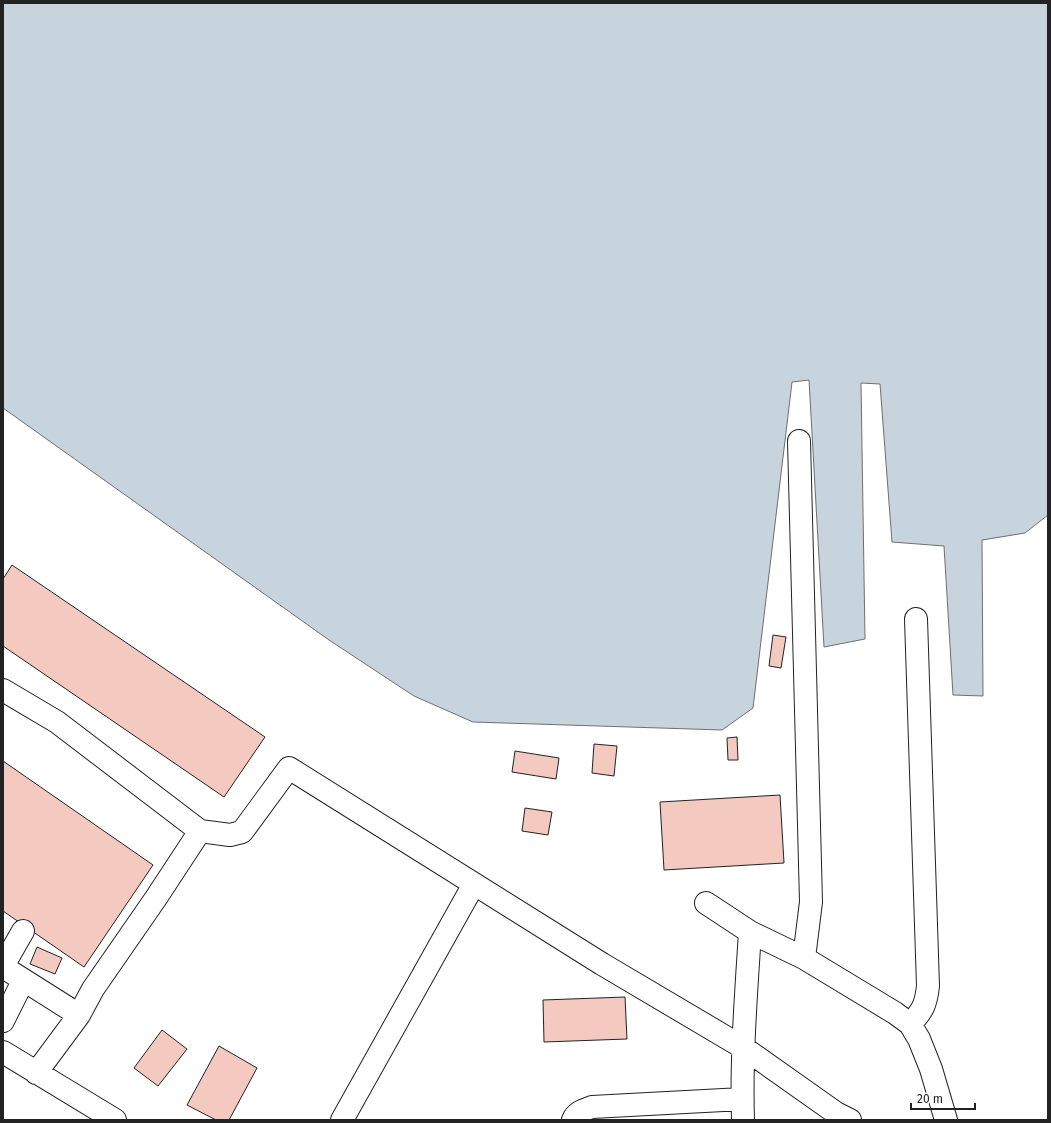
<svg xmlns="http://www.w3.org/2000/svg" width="1051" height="1123" font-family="'Fira Sans',sans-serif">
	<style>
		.water { fill: #c7d3dd; stroke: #6f6f6f }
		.building { fill: #f3c9c0; stroke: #222 }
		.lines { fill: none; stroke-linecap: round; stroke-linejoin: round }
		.minor-casing { stroke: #222; stroke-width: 24 }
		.minor { stroke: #fff; stroke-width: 22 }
	</style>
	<rect width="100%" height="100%" fill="#fff"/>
	<path class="water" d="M3 3H1048V515L1025 533 982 540 983 696 953 695 944 546 892 542 880 384 861 383 865 639 824 647 809 380 792 382 753 708 722 730 473 722 414 696 329 640 3 408Z"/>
	<path class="building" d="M12 565 265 737 224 797 3 646V579Z
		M773 635 786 637 781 668 769 666Z
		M737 737 738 760H728L727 738Z
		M594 744 617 746 614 776 592 773Z
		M515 751 559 758 556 779 512 772Z
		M3 761 153 865 84 967 3 911Z
		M780 795 784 863 664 870 660 802Z
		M525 808 552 812 548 835 522 831Z
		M37 947 62 958 55 974 30 964Z
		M625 997 627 1039 544 1042 543 1000Z
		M162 1030 187 1049 158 1086 134 1068Z
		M219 1046 257 1068 229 1120H216L187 1105Z"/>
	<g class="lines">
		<defs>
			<path id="minor" d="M799 441 811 902 804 958
				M3 690 57 722 200 831 230 835 242 832 289 768 602 964 744 1048 836 1113 850 1120
				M706 903 750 932 804 958 895 1013 910 1024 919 1039 931 1069 946 1120
				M3 966 23 931
				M3 967 79 1015
				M3 1021 23 981
				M910 1024C923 1011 926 1004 928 986L916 619
				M3 1052 115 1120
				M36 1073 79 1015 93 989 156 898 200 831
				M342 1120 474 884
				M573 1120C576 1112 584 1110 592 1107L742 1099
				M743 1120C741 1058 746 995 750 932"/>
		</defs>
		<use href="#minor" class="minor-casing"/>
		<use href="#minor" class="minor"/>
	</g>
	<rect width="1051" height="1123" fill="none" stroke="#222222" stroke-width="8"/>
	<path d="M911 1103v6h64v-6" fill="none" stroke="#222222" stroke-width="2"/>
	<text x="917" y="1103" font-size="12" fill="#222222" stroke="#ffffff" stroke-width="3" paint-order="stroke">20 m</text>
</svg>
